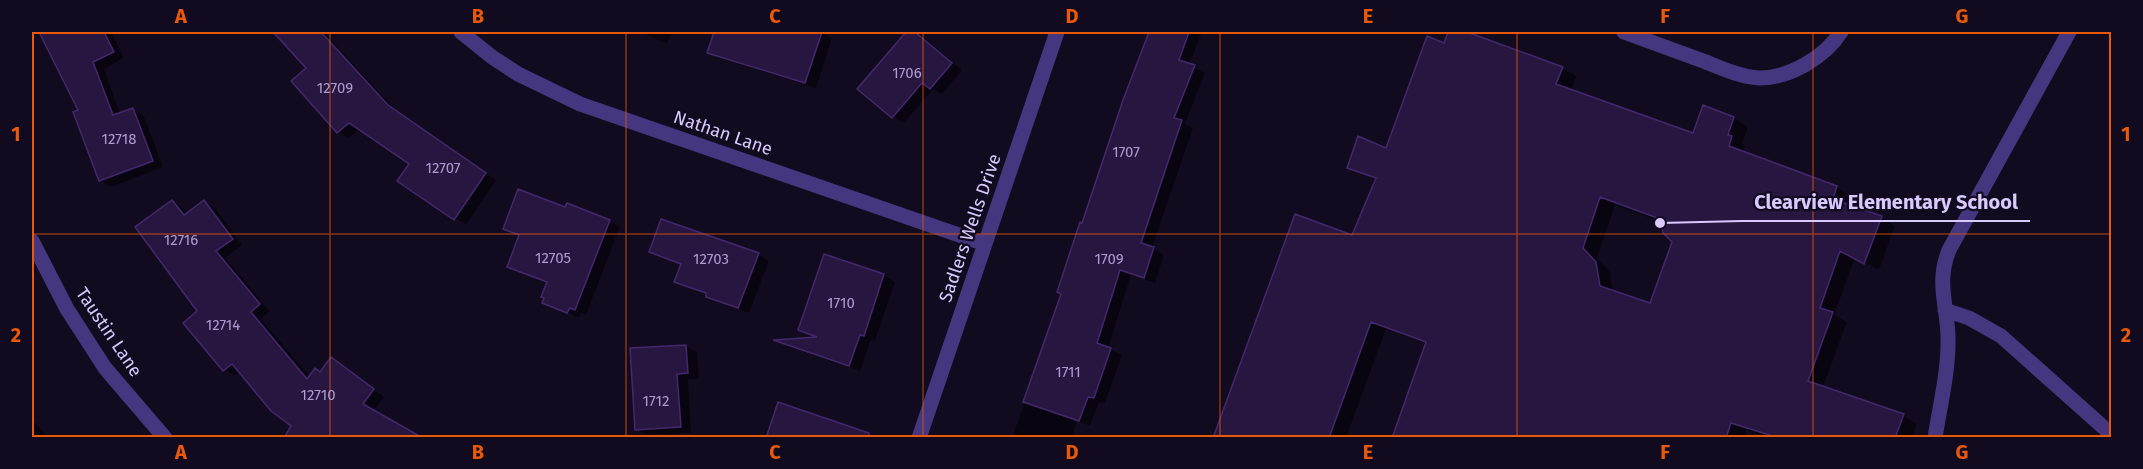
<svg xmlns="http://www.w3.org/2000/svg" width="2143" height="469" font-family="'Fira Sans',sans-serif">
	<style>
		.shadow { fill: #0007; fill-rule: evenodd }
		.building { fill: #271740; stroke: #43286d; stroke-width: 1.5; fill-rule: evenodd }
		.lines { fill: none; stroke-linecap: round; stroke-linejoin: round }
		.minor { stroke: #46357f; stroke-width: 15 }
		.grid { fill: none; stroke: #e8590c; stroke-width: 1.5; stroke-opacity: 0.55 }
		.labels { text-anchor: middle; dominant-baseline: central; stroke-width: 4.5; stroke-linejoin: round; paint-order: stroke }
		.number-label { font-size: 15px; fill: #ad9ccf }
		.street-label { font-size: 18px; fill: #dac9ff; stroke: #120b1f }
		.leader { fill: none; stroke: #dac9ff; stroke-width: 2 }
		.callout-dot { fill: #dac9ff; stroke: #120b1f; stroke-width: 2 }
		.callout-label { font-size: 20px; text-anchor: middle; font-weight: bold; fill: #dac9ff; stroke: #120b1f; stroke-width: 4.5; stroke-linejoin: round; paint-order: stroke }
		.neatline { fill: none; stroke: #e8590c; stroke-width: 2 }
		.grid-label { font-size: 20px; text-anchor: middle; font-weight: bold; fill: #e8590c }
	</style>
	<rect width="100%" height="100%" fill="#120b1f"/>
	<path class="shadow" d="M40 32H111L124 58 104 69 120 114 133 109 144 116 163 167 111 187 100 180 80 111Z
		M275 32H324L399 114 496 180 466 225 399 180 411 163 360 129 349 138 338 132 293 82 308 68Z
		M641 32H672L667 44Z
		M715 32H820L832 38 816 88 719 58 709 52Z
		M908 32H915L921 35 962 70 942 94 933 89 904 123 893 117 859 89Z
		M1150 32H1202L1189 65 1205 73 1185 124 1193 128 1152 248 1164 255 1155 283 1131 275 1108 348 1122 355 1105 403 1099 402 1090 426 1077 421 1071 438H1012L1063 294 1083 225 1125 101Z
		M1450 32H1462L1562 68 1576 76 1571 91 1694 134 1704 107 1734 118 1748 127 1742 144 1745 146 1743 153 1836 187 1851 196 1848 206 1881 218 1895 226 1879 270 1855 258 1834 315 1847 322 1823 387 1903 415 1917 424 1912 438H1770L1746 430 1743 438H1393L1427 344 1386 329 1346 438H1215L1353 237 1376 180 1348 167 1387 149 1445 45ZM1615 205 1662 222 1673 242 1651 305 1613 292 1610 272 1597 258Z
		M172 201 183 208 188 214 205 202 215 208 242 245 225 258 270 311 261 319 310 377 320 373 331 359 384 397 373 411 293 426 240 372 235 376 224 370 199 312Z
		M566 209 609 221 620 227 586 315 581 313 579 318 544 302 548 284 509 266 520 236 505 228Z
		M651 252 758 254 769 261 749 313 718 302 708 295 676 281 682 265Z
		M825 255 884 275 895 282 875 341 871 340 860 371 786 346 778 341 818 338 800 329Z
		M686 346 697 352 699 379H688L691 433 647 435 636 429 632 349Z
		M32 419 48 438H32Z"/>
	<path class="building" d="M39 32H104L114 52 93 62 113 115 133 108 153 161 99 181 73 112 78 110Z
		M273 32H321L388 105 486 173 454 220 397 181 409 164 349 123 337 133 291 81 306 68Z
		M714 32H822L805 83 707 53Z
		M906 32H915L952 63 930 89 922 83 892 118 857 89Z
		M1149 32H1189L1179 60 1195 65 1174 118 1182 120 1141 243 1154 247 1144 278 1120 270 1097 343 1111 348 1094 398 1088 397 1079 421 1023 402 1061 294 1057 292 1080 222 1082 223 1123 100Z
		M1448 32H1467L1563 67 1556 84 1693 133 1703 105 1734 117 1728 135 1732 136 1729 146 1837 186 1833 199 1882 216 1864 264 1840 251 1820 308 1833 312 1808 381 1904 414 1895 438H1779L1731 423 1726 438H1392L1426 342 1371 322 1329 438H1213L1295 214 1352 235 1376 178 1347 168 1358 136 1386 148 1427 36 1444 43ZM1600 197 1660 219 1663 233 1672 242 1650 303 1600 286 1596 262 1583 248Z
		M518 189 565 207 567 203 610 220 575 310 570 308 567 313 542 303 544 298 541 297 547 282 507 267 519 235 503 229Z
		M172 200 184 215 204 200 233 239 216 251 260 304 251 312 307 379 315 368 320 372 331 357 374 389 363 404 423 438H284L291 426 271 411 232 364 223 371 183 323 197 311 135 227Z
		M661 219 759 253 738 308 706 297V293L674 282 681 264 649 252Z
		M824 254 884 274 864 336 860 335 849 366 773 340 817 337 798 330Z
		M686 345 688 373 677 374 681 427 635 430 630 348Z
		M778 402 869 433V438H766Z"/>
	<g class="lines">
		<path class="minor" d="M461 32 492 57 518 74 580 104 985 244
			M1624 32C1652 42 1679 52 1706 62 1723 69 1741 77 1759 78 1790 78 1825 57 1841 32
			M32 241 67 309 105 368 165 438
			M1945 310 1969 318 2001 336 2112 435
			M919 438 1057 32
			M1935 438C1940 405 1949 370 1948 336 1947 303 1936 283 1949 250L2069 32"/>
	</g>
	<path class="grid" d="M330 32V438M626 32V438M923 32V438M1220 32V438M1517 32V438M1813 32V438M32 234H2112"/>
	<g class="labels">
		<g class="number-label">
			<text x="907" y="73">1706</text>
			<text x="335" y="88">12709</text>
			<text x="119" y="139">12718</text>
			<text x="1126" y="152">1707</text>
			<text x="443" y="168">12707</text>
			<text x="181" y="240">12716</text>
			<text x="553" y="258">12705</text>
			<text x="711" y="259">12703</text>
			<text x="1109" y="259">1709</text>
			<text x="841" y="303">1710</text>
			<text x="223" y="325">12714</text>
			<text x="1068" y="372">1711</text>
			<text x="318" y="395">12710</text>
			<text x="656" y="401">1712</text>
		</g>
		<g class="street-label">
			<text transform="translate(723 133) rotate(19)">Nathan Lane</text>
			<text transform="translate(970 228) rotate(-71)">Sadlers Wells Drive</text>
			<text transform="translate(109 332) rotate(56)">Taustin Lane</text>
		</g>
	</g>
	<path class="leader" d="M1660 223L1742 221H2030"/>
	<circle class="callout-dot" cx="1660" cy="223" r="6"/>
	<g class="callout-label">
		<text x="1886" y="209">Clearview Elementary School</text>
	</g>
	<rect width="2143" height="469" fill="none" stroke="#120b1f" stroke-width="66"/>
	<rect x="33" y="33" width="2077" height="403" class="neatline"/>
	<g class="grid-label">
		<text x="181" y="23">A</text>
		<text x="478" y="23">B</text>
		<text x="775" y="23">C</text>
		<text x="1072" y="23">D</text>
		<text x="1368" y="23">E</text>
		<text x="1665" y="23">F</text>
		<text x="1962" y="23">G</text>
		<text x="16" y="141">1</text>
		<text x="2126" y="141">1</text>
		<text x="16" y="342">2</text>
		<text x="2126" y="342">2</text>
		<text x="181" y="459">A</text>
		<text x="478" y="459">B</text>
		<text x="775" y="459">C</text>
		<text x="1072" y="459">D</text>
		<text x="1368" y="459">E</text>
		<text x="1665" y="459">F</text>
		<text x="1962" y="459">G</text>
	</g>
</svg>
